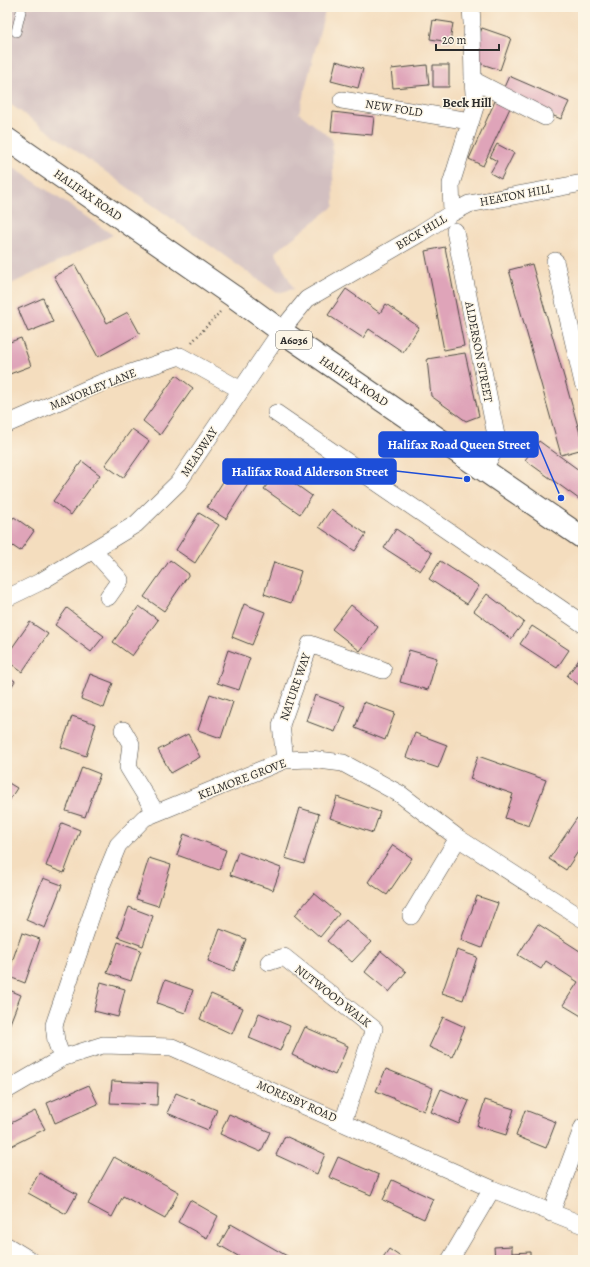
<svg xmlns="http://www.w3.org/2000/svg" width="590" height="1267" font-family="Alegreya,serif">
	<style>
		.industrial { fill: #d2bfc0 }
		.building { fill: #dfa4b9 }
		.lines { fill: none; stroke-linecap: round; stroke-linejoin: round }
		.lane-casing { stroke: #494641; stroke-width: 10 }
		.street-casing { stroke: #494641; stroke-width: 18 }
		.highway-casing { stroke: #494641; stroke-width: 24 }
		.path { stroke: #494641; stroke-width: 2.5; stroke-dasharray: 1 3; stroke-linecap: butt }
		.lane { stroke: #fff; stroke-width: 9 }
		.street { stroke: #fff; stroke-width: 17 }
		.highway { stroke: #fff; stroke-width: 22 }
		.labels { text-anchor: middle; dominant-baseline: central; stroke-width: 3; stroke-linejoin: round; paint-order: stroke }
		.shield { fill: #fcf5e5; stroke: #6a6863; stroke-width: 1 }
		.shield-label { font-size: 11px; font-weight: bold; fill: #2b2b2b }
		.street-label { font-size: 12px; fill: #2b2b2b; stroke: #fcf5e5 }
		.neighbourhood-label { font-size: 13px; font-weight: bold; fill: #2b2b2b; stroke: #fcf5e5 }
		.leader { fill: none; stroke: #1d4ed8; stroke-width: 1.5 }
		.callout-dot { fill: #1d4ed8; stroke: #fcf5e5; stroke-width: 1.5 }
		.callout { fill: #1d4ed8; stroke: #1d4ed8; stroke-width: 1.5 }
		.callout-label { font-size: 13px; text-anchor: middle; font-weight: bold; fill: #fff }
	</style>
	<rect width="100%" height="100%" fill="#fcf5e5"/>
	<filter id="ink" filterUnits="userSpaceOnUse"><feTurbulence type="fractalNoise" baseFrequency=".025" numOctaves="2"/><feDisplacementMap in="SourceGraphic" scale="8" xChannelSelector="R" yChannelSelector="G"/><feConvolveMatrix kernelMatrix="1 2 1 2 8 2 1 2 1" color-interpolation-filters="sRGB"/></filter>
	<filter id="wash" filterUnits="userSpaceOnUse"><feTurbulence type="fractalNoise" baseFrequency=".012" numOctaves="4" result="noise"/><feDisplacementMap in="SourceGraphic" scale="16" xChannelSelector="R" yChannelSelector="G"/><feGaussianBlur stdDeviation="0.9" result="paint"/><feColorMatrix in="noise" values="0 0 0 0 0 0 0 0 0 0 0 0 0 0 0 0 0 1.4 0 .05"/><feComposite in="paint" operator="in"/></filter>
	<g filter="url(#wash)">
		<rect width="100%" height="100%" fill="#f4ddbe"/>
		<path class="industrial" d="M7 7H326L299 113 332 139 334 206 275 252 294 289 277 293 7 102Z
			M7 163 113 235 7 286Z"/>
		<g id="blocks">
			<path class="building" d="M433 20 453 23 450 42 430 39Z
				M482 28 511 38 500 70 476 62 475 48Z
				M336 61 363 69 358 88 331 81Z
				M427 65 429 85 393 88 391 69Z
				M433 65H449V87H433Z
				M509 76 569 102 561 119 501 94Z
				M495 101 510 108 483 166 469 159Z
				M333 112 374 117 372 135 331 131Z
				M497 144 514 153 501 179 490 173 497 161 490 157Z
				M445 247 464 346 444 350 425 251Z
				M532 264 583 444V449L561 455 509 270Z
				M75 265 107 323 128 312 140 334 98 357 54 276Z
				M346 289 380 313 386 304 419 327 403 352 369 329 363 338 328 315Z
				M43 298 53 322 28 332 18 309Z
				M21 338 31 366 7 375V343Z
				M465 353 479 416 466 421 431 396 427 359Z
				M176 375 193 388 160 435 143 421Z
				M132 429 149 441 123 478 105 465Z
				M539 441 583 473V502L525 460Z
				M82 461 100 475 71 515 53 501Z
				M231 469 250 481 226 519 207 507Z
				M277 471 312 496 300 514 264 489Z
				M331 509 366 534 355 551 319 527Z
				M199 513 219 525 195 563 176 550Z
				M14 517 34 531 20 551 7 542V526Z
				M396 529 432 553 420 571 384 548Z
				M170 560 189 574 164 611 144 597Z
				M440 561 479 586 467 604 429 579Z
				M274 562 301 571 291 603 264 594Z
				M487 594 524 622 511 639 474 611Z
				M244 604 265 612 252 645 232 637Z
				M351 605 378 627 360 651 332 629Z
				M139 606 158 620 132 656 113 642Z
				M67 608 104 636 91 652 55 625Z
				M30 622 48 634 22 672 7 661V655Z
				M532 626 569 650 557 668 520 644Z
				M228 650 250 658 239 690 217 683Z
				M409 650 437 658 428 690 400 682Z
				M581 657 583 658V688L567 676Z
				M90 674 113 683 104 708 81 699Z
				M7 676 15 681 7 694Z
				M210 694 233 702 221 738 198 730Z
				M315 695 345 706 335 732 306 721Z
				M364 702 395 713 385 740 355 728Z
				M72 716 96 724 86 756 61 747Z
				M415 733 447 745 438 768 406 757Z
				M188 734 200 757 171 773 158 750Z
				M478 756 546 780 529 826 505 818 513 794 470 779Z
				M82 767 100 774 85 817 66 811Z
				M7 782 17 788 7 804Z
				M337 797 380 812 373 833 330 818Z
				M300 808 319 814 304 864 285 858Z
				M577 818 583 822V844L566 870 549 859Z
				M62 823 80 830 64 873 46 866Z
				M184 834 226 850 219 870 177 855Z
				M393 845 412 858 387 895 368 882Z
				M238 852 281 868 273 890 230 875Z
				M149 858 171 865 158 906 136 899Z
				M43 878 62 885 45 928 26 920Z
				M314 893 339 914 320 937 295 915Z
				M477 896 498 903 482 948 461 940Z
				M129 907 153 916 143 946 118 937Z
				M346 920 371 942 352 962 327 941Z
				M538 924 583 953V1017L563 1005 578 982 546 961 541 969 518 955Z
				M220 929 246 939 234 971 208 961Z
				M22 933 40 939 25 983 7 976Z
				M118 942 141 950 131 981 107 973Z
				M457 950 477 957 463 1000 442 993Z
				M381 951 406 972 389 992 365 972Z
				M165 980 193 990 185 1013 157 1003Z
				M101 982 125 989 118 1017 94 1011Z
				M7 989 21 995 7 1031Z
				M211 994 243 1008 232 1034 200 1019Z
				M259 1013 290 1026 280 1051 249 1038Z
				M443 1017 465 1027 452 1057 429 1047Z
				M305 1027 348 1046 335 1075 292 1055Z
				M386 1069 433 1088 424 1111 376 1091Z
				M112 1081 158 1083 157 1105 110 1103Z
				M89 1085 98 1104 55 1123 47 1103Z
				M441 1089 469 1101 459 1124 431 1112Z
				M176 1093 217 1110 208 1130 167 1113Z
				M485 1100 514 1109 506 1135 477 1126Z
				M525 1110 556 1122 546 1148 516 1136Z
				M35 1111 45 1129 7 1148V1125Z
				M229 1114 270 1132 261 1152 220 1134Z
				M285 1136 325 1154 317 1174 276 1155Z
				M114 1157 179 1192 165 1219 123 1196 112 1217 88 1204Z
				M338 1157 379 1175 371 1195 329 1177Z
				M39 1173 77 1194 66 1214 28 1193Z
				M392 1180 433 1199 424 1219 383 1200Z
				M190 1200 218 1216 207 1238 178 1222Z
				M231 1224 294 1260H245L219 1245Z
				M512 1246V1253L530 1252V1260H495L494 1247Z
				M389 1249 405 1260H381Z"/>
		</g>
	</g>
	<g filter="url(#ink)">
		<use href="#blocks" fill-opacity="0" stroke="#494641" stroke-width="1"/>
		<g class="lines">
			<defs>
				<path id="lane" d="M16 32 22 7"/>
				<path id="street" d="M471 7 472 23
					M473 80 545 117
					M342 100 470 121
					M452 213 451 184 475 107 473 80 472 30
					M455 231 498 445 483 469
					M555 261 583 383
					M276 413 583 624
					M7 424 101 383 180 356 241 390
					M93 550 120 580 108 597
					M7 598 40 582 136 524 178 483 281 331 307 299 419 234 452 213 469 204 583 183
					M123 730 131 744 128 767 156 813
					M285 760 281 725 310 644 383 670
					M411 916 458 838
					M269 962 284 957 374 1029 343 1122
					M62 1058 56 1041 54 1025 102 884 118 845 144 818 285 760 310 759 343 763 400 794 458 838 583 919
					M7 1090 62 1058 103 1045 172 1047 492 1189 583 1225
					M551 1213 583 1127
					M7 1246 30 1260
					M450 1260 492 1189"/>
				<path id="highway" d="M7 139 233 296 281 331 583 538"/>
			</defs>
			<use href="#lane" class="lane-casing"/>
			<use href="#street" class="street-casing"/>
			<use href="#highway" class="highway-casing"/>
			<path class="path" d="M192 342 220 312"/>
			<use href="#lane" class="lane"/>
			<use href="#street" class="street"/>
			<use href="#highway" class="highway"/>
		</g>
	</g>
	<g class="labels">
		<rect class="shield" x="276" y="331" width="36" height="18" rx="3"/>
		<g class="shield-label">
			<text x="294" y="340">A6036</text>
		</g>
		<g class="street-label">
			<text transform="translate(394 108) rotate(9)">NEW FOLD</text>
			<text transform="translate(88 195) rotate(35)">HALIFAX ROAD</text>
			<text transform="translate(516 195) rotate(-11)">HEATON HILL</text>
			<text transform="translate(421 232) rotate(-31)">BECK HILL</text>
			<text transform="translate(479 352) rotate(79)">ALDERSON STREET</text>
			<text transform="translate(354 381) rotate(34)">HALIFAX ROAD</text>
			<text transform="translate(93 389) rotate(-22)">MANORLEY LANE</text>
			<text transform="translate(199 452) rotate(-56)">MEADWAY</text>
			<text transform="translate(295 687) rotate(-71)">NATURE WAY</text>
			<text transform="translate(242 779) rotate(-21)">KELMORE GROVE</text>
			<text transform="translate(333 996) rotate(38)">NUTWOOD WALK</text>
			<text transform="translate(297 1101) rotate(24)">MORESBY ROAD</text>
		</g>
		<g class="neighbourhood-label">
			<text x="467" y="102">Beck Hill</text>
		</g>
	</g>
	<path class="leader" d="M561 498L538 444M467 479L396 471"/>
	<g class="callout-dot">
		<circle cx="561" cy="498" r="4"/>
		<circle cx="467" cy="479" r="4"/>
	</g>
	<g class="callout">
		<rect x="379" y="432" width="159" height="25" rx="4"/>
		<rect x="223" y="459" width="173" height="25" rx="4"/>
	</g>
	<g class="callout-label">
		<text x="459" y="449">Halifax Road Queen Street</text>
		<text x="310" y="476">Halifax Road Alderson Street</text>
	</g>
	<rect width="590" height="1267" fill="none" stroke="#fcf5e5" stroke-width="24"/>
	<path d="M436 44v6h63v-6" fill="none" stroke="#2b2b2b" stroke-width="2"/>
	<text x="442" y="44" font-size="12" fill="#2b2b2b" stroke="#fcf5e5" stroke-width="3" paint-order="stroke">20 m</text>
</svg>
